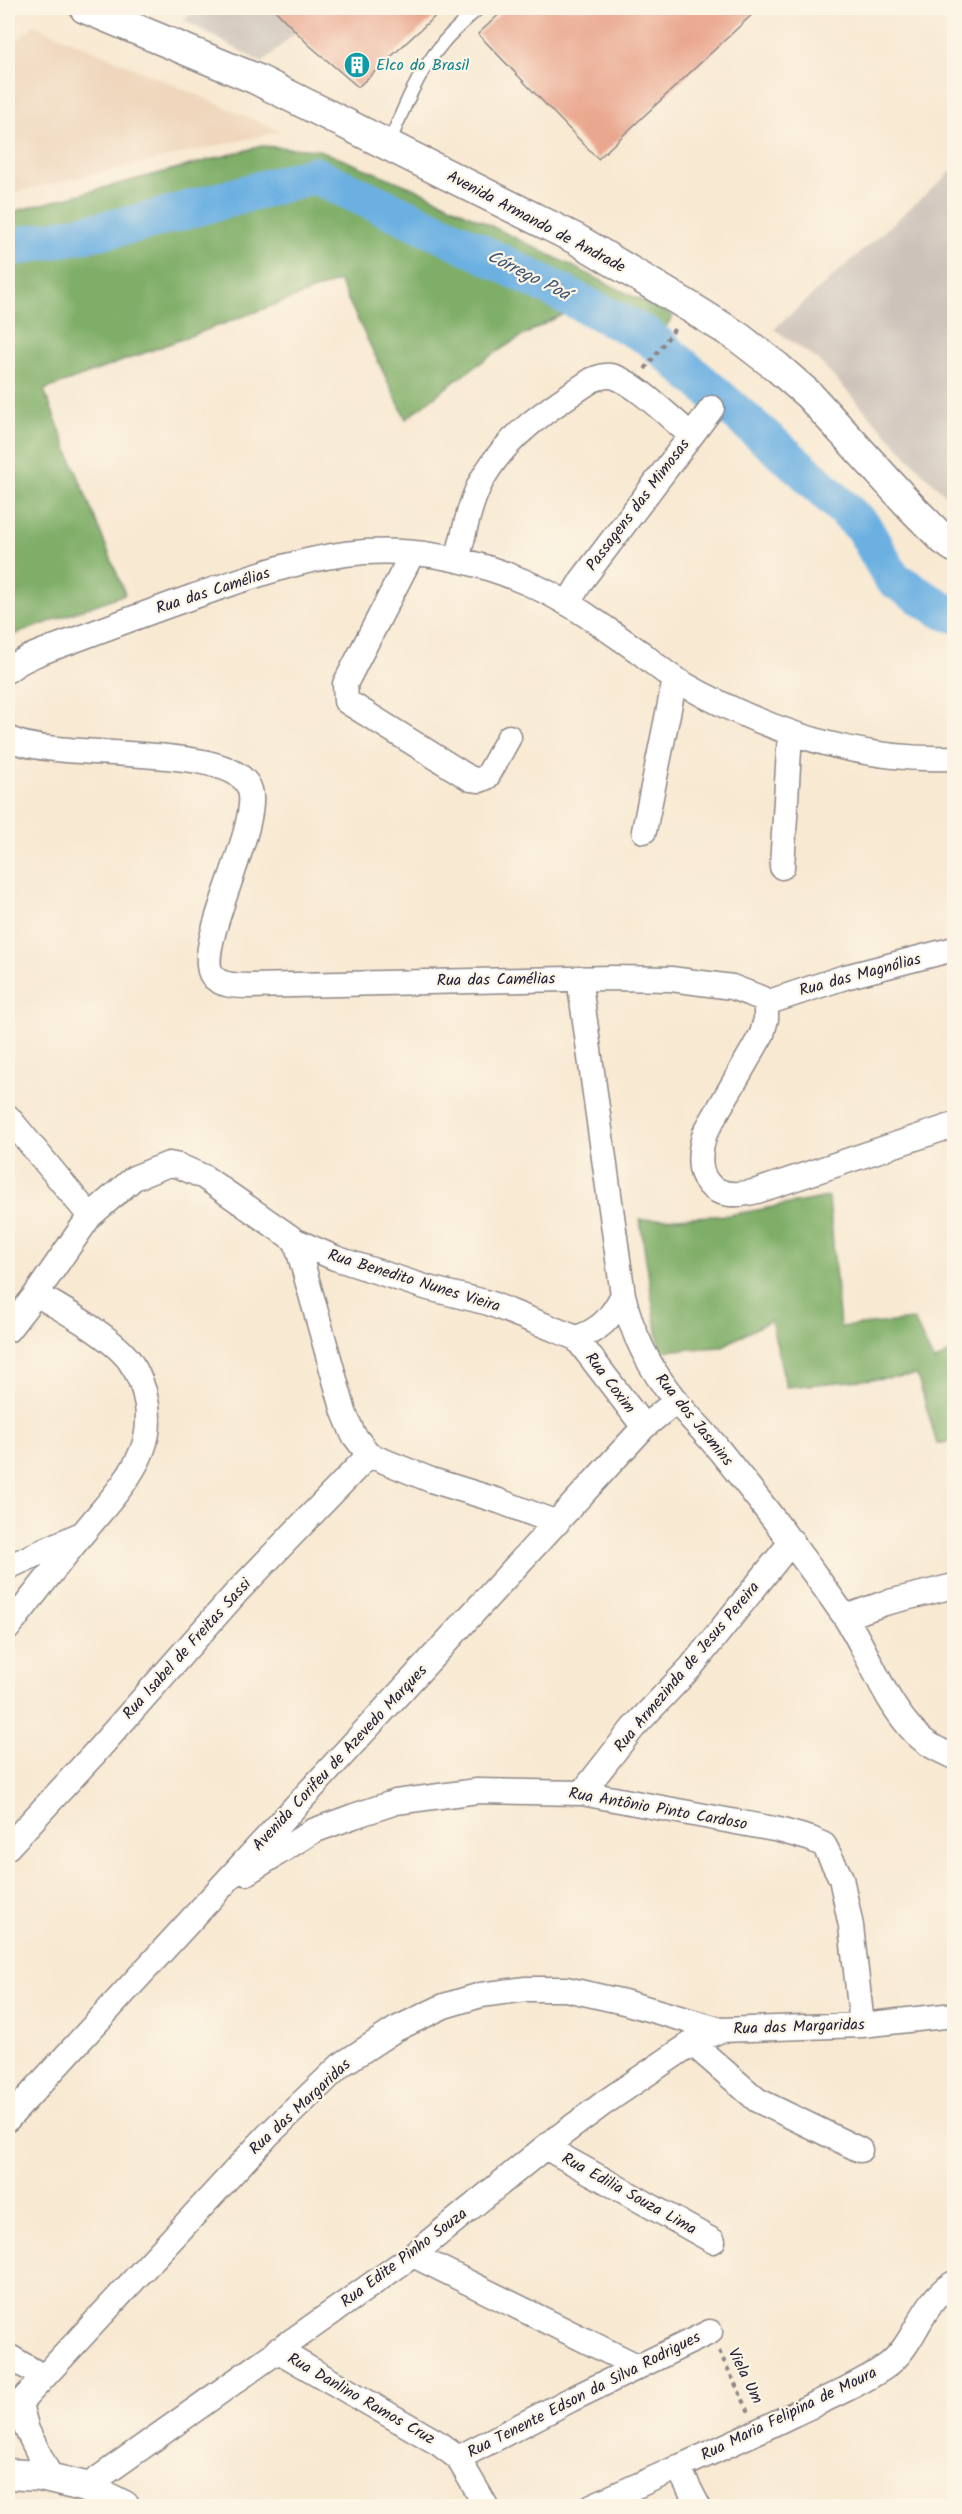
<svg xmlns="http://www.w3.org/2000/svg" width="962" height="2514" font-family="Kalam,sans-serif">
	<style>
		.built { fill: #efd6bc }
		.industrial { fill: #cdc2b9 }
		.forest { fill: #7fae68; stroke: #506852; stroke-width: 1.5 }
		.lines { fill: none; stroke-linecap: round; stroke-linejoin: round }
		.river { stroke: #6cb0e2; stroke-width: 38 }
		.building { fill: #eaa78f }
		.service-casing { stroke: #8d8686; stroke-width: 15 }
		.minor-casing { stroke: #8d8686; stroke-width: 27 }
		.tertiary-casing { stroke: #8d8686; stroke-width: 33 }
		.path { stroke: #8d8686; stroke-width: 4; stroke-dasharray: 4.5 4.5; stroke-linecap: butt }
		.service { stroke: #fff; stroke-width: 12 }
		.minor { stroke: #fff; stroke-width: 24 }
		.tertiary { stroke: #fff; stroke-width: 30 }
		.labels { text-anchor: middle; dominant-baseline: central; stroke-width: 4.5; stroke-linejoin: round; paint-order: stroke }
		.culture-label { font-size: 16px; fill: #0d838f; stroke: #fcf5e5; text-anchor: start }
		.street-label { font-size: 16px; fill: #22223b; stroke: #fcf5e5 }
		.water-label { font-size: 18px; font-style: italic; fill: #3c5475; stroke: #fcf5e5 }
	</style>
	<rect width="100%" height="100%" fill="#fcf5e5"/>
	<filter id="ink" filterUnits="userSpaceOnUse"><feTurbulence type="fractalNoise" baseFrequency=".0167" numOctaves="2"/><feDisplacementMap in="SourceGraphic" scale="12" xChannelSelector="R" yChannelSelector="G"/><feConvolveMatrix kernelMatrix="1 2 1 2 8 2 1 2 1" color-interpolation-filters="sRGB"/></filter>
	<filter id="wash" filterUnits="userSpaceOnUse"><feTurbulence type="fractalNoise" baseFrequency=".008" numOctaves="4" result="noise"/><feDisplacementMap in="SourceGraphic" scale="24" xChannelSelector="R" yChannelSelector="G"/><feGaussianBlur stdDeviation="1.35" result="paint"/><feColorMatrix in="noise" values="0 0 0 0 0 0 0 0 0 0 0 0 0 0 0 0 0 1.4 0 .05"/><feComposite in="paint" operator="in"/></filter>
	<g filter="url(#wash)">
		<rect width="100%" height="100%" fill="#f8e9d2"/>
		<path class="built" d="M34 25 281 131 8 194V49Z"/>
		<path class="industrial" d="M197 8H323L262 63 184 20Z
			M954 169V504L920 470 819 361 774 329Z"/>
		<path class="forest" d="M262 146 319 150 425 193 673 316 650 351 611 321 581 306C513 336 464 373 406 419L339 281 44 390 125 594 8 637V213Z
			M829 1197 840 1327 914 1320 934 1362 954 1350V1441L937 1444 917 1375 786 1387 771 1320 721 1347 660 1351 640 1220 729 1215Z"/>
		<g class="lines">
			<path class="river" d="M8 248 140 223 314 175 446 235 649 337 804 471 863 527 892 578 942 610 954 614"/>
		</g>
		<g id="blocks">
			<path class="building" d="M273 8H444L358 87 308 44Z
				M506 8H759L598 159 478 34Z"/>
		</g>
	</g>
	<g filter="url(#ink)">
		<use href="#blocks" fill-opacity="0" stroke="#8d8686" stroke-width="1.5"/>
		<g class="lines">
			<defs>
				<path id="service" d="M389 144C403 109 417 74 442 44 452 31 467 19 479 8"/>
				<path id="minor" d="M412 554 345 684 346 701 471 779 480 780 487 777 509 737
					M457 560C465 531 470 498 486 473 511 432 553 406 592 380 600 377 607 374 615 377 638 385 671 419 691 435
					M568 603 582 580 712 408
					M8 670C26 656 50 649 72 641 112 626 152 611 192 597 248 578 305 556 365 552 446 547 529 575 595 621 611 632 626 642 641 653 653 663 665 673 678 681 762 729 857 762 954 758
					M8 738C51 763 236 740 250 790 261 827 193 948 212 975 219 986 237 986 250 986L612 978 671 979 732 987 761 998 766 1003V1019L762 1034 705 1133C691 1178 710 1203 757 1191L954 1125
					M644 831 675 679
					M782 867 790 733
					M579 978 623 1295C632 1334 650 1369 675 1400 689 1417 706 1433 720 1451 763 1504 804 1558 843 1614 869 1652 883 1701 916 1734 927 1745 941 1751 954 1757
					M766 1003 845 977 954 949
					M8 1117 90 1216
					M296 1241 344 1412 353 1434 369 1455 431 1480 499 1501 557 1523
					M8 1330 36 1294 90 1216 134 1178 169 1164 179 1166 204 1177 296 1241 335 1258 428 1288 489 1303 576 1338C601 1330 611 1318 623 1295
					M576 1338 644 1427
					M8 1567 79 1535
					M845 1617 885 1603 954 1586
					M8 1628C33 1596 58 1564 84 1532 104 1507 130 1481 142 1451 154 1422 147 1385 129 1360 112 1337 62 1309 36 1294
					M582 1793 633 1728 691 1667 792 1541
					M8 1847 94 1754 236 1593 369 1455
					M246 1873 313 1831 354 1816 396 1802 477 1791 582 1793 779 1830 811 1839 824 1845 841 1878 851 1926 862 2025
					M692 2043 757 2100 860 2150
					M8 2119 644 1427 676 1401
					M545 2147 713 2241
					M413 2255 637 2366
					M277 2350 438 2443 458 2458 486 2506
					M8 2356 42 2376
					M20 2404 27 2430 51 2478
					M8 2416 268 2135 341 2065 396 2029 444 2006 481 1995 526 1989H566L624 2002 721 2030 862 2025 954 2015
					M458 2458 572 2399 710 2332
					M678 2467 698 2506
					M86 2487 413 2255 545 2147 604 2103 692 2043 721 2030
					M592 2506C658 2476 726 2447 792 2415 823 2400 857 2386 885 2367 916 2346 921 2300 954 2283"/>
				<path id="tertiary" d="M85 8 256 79 576 239 690 307 738 337 777 367 809 395 914 510 944 540 954 547
					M8 2474 40 2476 86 2487 124 2506"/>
			</defs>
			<use href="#service" class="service-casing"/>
			<use href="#minor" class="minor-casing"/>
			<use href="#tertiary" class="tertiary-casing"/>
			<path class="path" d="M645 369 676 327
				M719 2351 749 2412"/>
			<use href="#service" class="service"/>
			<use href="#minor" class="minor"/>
			<use href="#tertiary" class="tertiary"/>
		</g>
	</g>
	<defs>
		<symbol id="building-disc" viewBox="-11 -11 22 22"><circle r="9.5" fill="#0f9aa8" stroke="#fcf5e5"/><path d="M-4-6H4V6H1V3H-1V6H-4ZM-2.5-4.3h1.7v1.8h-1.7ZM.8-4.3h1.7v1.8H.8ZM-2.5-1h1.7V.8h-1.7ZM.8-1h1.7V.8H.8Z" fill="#fff"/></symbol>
	</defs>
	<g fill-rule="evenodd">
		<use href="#building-disc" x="342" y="50" width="30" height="30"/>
	</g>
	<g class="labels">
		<g class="culture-label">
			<text x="376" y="65">Elco do Brasil</text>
		</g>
		<g class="street-label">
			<text transform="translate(536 222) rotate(28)">Avenida Armando de Andrade</text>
			<text transform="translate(638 505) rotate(-53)">Passagens das Mimosas</text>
			<text transform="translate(213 591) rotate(-18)">Rua das Camélias</text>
			<text transform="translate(860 975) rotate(-15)">Rua das Magnólias</text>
			<text transform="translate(496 980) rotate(-1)">Rua das Camélias</text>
			<text transform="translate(414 1281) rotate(17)">Rua Benedito Nunes Vieira</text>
			<text transform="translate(610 1383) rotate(53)">Rua Coxim</text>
			<text transform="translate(694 1420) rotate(51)">Rua dos Jasmins</text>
			<text transform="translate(187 1649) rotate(-48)">Rua Isabel de Freitas Sassi</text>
			<text transform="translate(687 1667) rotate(-50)">Rua Armezinda de Jesus Pereira</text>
			<text transform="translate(340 1758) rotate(-47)">Avenida Corifeu de Azevedo Marques</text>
			<text transform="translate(658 1809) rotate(10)">Rua Antônio Pinto Cardoso</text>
			<text transform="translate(799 2027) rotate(-2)">Rua das Margaridas</text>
			<text transform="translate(300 2107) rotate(-43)">Rua das Margaridas</text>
			<text transform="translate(629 2194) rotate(29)">Rua Edilia Souza Lima</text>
			<text transform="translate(404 2258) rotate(-37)">Rua Edite Pinho Souza</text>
			<text transform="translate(745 2376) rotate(64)">Viela Um</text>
			<text transform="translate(584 2395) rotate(-27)">Rua Tenente Edson da Silva Rodrigues</text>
			<text transform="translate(361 2399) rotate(30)">Rua Danlino Ramos Cruz</text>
			<text transform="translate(789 2414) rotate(-26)">Rua Maria Felipina de Moura</text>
		</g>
		<g class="water-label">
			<text transform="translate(528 276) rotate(27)">Córrego Poá</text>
		</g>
	</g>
	<rect width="962" height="2514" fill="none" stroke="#fcf5e5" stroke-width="30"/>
</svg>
